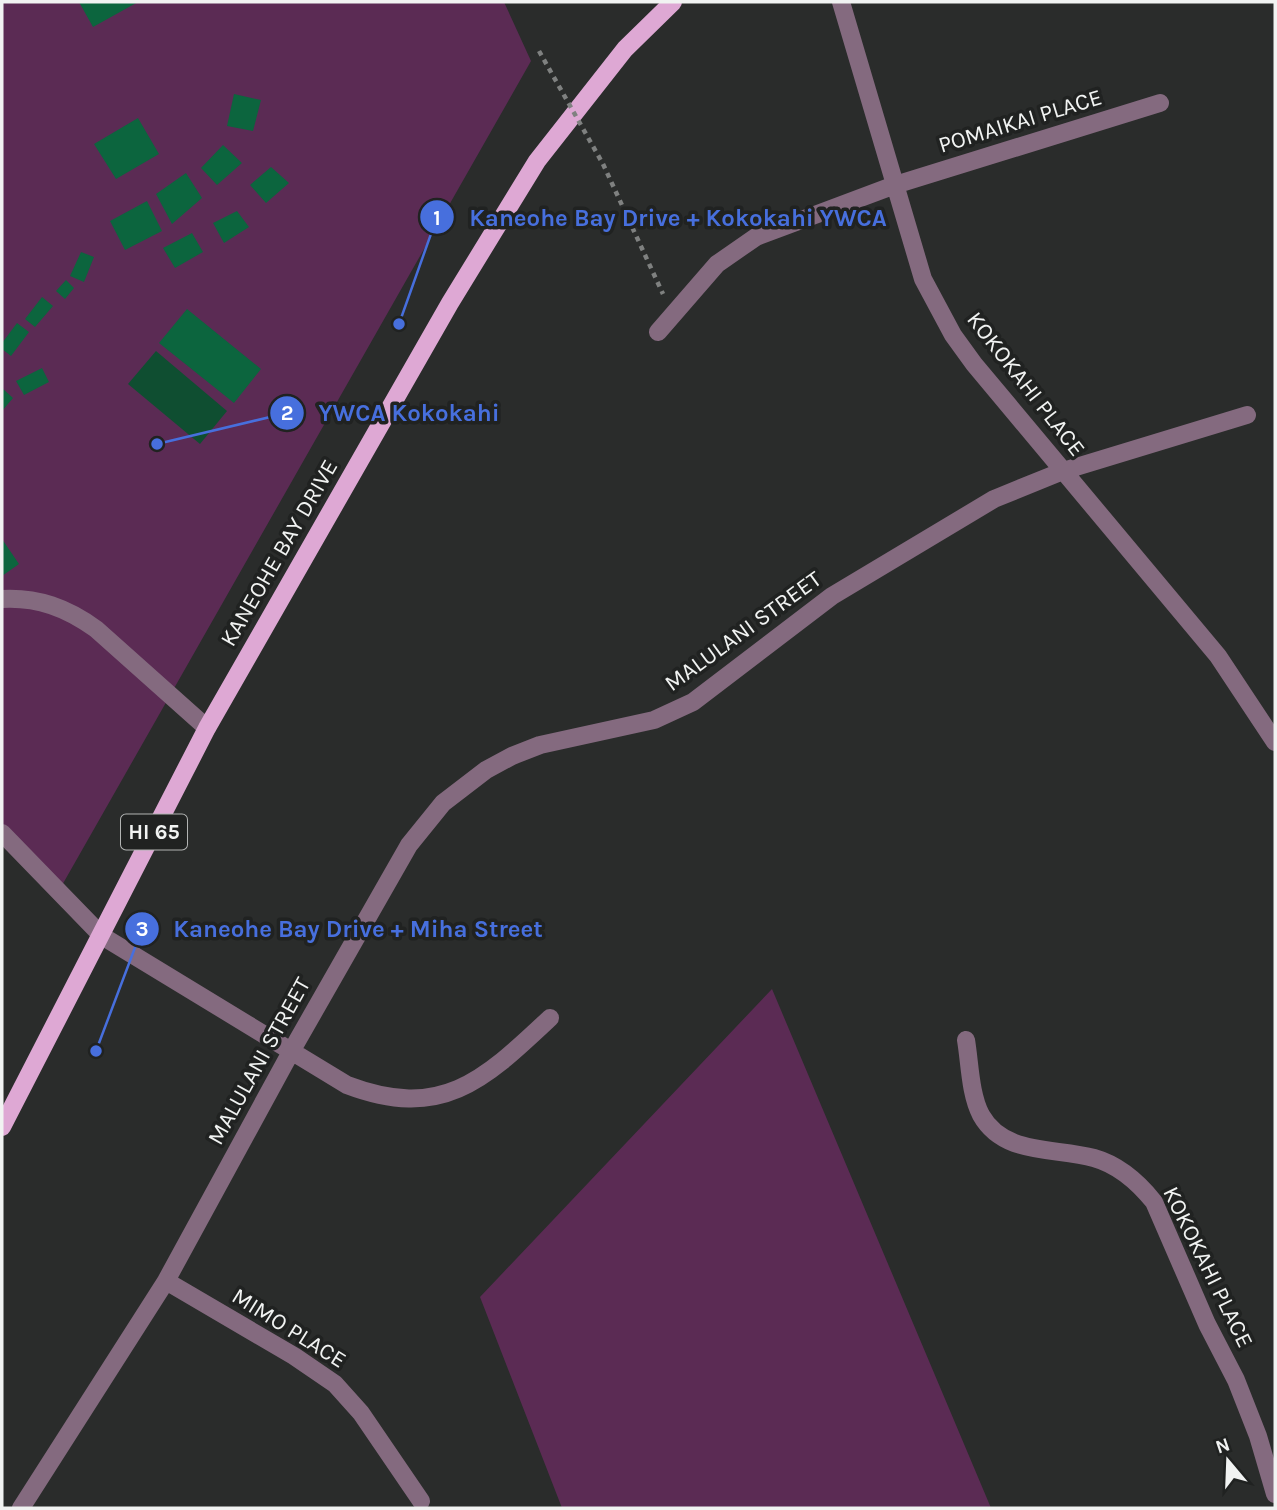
<svg xmlns="http://www.w3.org/2000/svg" width="1277" height="1510" font-family="Karla,sans-serif">
	<style>
		.green { fill: #5b2b54 }
		.water { fill: #0f4e31 }
		.building { fill: #0c653e }
		.lines { fill: none; stroke-linecap: round; stroke-linejoin: round }
		.path { stroke: #7f8180; stroke-width: 4.5; stroke-dasharray: 5 5; stroke-linecap: butt }
		.minor { stroke: #846a7f; stroke-width: 18 }
		.major { stroke: #dea8d4; stroke-width: 18 }
		.path-bridge { stroke: #7f8180; stroke-width: 4.5; stroke-dasharray: 5 5; stroke-linecap: butt }
		.labels { text-anchor: middle; dominant-baseline: central; stroke-width: 7; stroke-linejoin: round; paint-order: stroke }
		.shield { fill: #202221; stroke: #b2b4b3; stroke-width: 2 }
		.shield-label { font-size: 21px; font-weight: bold; fill: #f1f3f2 }
		.street-label { font-size: 23px; fill: #f1f3f2; stroke: #202221 }
		.leader { fill: none; stroke: #476fdd; stroke-width: 2.5 }
		.callout-dot { fill: #476fdd; stroke: #202221; stroke-width: 2.5 }
		.mark-label { font-size: 21px; text-anchor: middle; font-weight: bold; fill: #fff }
		.callout-label { font-size: 24px; text-anchor: middle; font-weight: bold; fill: #476fdd; stroke: #202221; stroke-width: 7; stroke-linejoin: round; paint-order: stroke }
	</style>
	<rect width="100%" height="100%" fill="#2a2c2b"/>
	<path class="green" d="M2 2H504L531 61 61 887 2 828Z
		M772 989 991 1508H562L480 1297Z"/>
	<path class="water" d="M156 351 227 411 200 444 128 384Z"/>
	<path class="building" d="M79 2H138L93 27Z
		M234 94 261 100 253 131 227 126Z
		M138 118 159 154 116 179 94 144Z
		M223 145 242 163 217 185 201 168Z
		M271 167 289 183 266 203 250 185Z
		M186 173 202 198 172 224 156 194Z
		M147 201 162 231 125 250 110 221Z
		M237 211 249 227 224 243 213 223Z
		M192 233 203 252 175 268 163 248Z
		M81 252 94 257 84 282 70 276Z
		M66 280 74 288 65 299 56 291Z
		M42 297 53 306 35 327 25 319Z
		M187 309 261 369 234 403 159 343Z
		M17 323 29 332 11 356 2 349V343Z
		M42 368 49 382 24 395 16 381Z
		M2 388 13 398 2 411Z
		M2 539 19 564 2 576Z"/>
	<g class="lines">
		<path class="path" d="M603 164 663 294"/>
		<path class="minor" d="M841 2 923 279 953 335 974 364 1218 656 1275 742
			M658 332 717 264 756 237 895 185 1160 103
			M2 599C38 597 67 608 96 629L207 728
			M2 833 102 936 347 1085C442 1121 484 1080 550 1018
			M966 1040C970 1064 970 1094 981 1115 1004 1156 1055 1147 1094 1158 1119 1165 1138 1182 1154 1202L1207 1324 1236 1380 1258 1436 1275 1494
			M166 1281 294 1356 335 1384 361 1413 421 1501
			M21 1508 166 1281 292 1050 409 845 443 803 486 770 512 756 540 745 654 720 693 702 832 596 994 499 1063 471 1247 415"/>
		<path class="major" d="M2 1127 207 728 450 303 537 161 625 49 673 2"/>
		<path class="path-bridge" d="M539 51 603 164"/>
	</g>
	<g class="labels">
		<rect class="shield" x="121" y="814.5" width="66" height="35" rx="5"/>
		<g class="shield-label">
			<text x="154" y="832">HI 65</text>
		</g>
		<g class="street-label">
			<text transform="translate(1020 121) rotate(-17)">POMAIKAI PLACE</text>
			<text transform="translate(1026 384) rotate(52)">KOKOKAHI PLACE</text>
			<text transform="translate(279 553) rotate(-60)">KANEOHE BAY DRIVE</text>
			<text transform="translate(743 631) rotate(-36)">MALULANI STREET</text>
			<text transform="translate(259 1061) rotate(-61)">MALULANI STREET</text>
			<text transform="translate(1208 1267) rotate(64)">KOKOKAHI PLACE</text>
			<text transform="translate(289 1328) rotate(32)">MIMO PLACE</text>
		</g>
	</g>
	<path class="leader" d="M399 324L437 217M157 444L287 413M96 1051L142 929"/>
	<g class="callout-dot">
		<circle cx="399" cy="324" r="7"/>
		<circle cx="157" cy="444" r="7"/>
		<circle cx="96" cy="1051" r="7"/>
		<circle cx="437" cy="217" r="18"/>
		<circle cx="287" cy="413" r="18"/>
		<circle cx="142" cy="929" r="18"/>
	</g>
	<g class="mark-label">
		<text x="437" y="225">1</text>
		<text x="287" y="420">2</text>
		<text x="142" y="936">3</text>
	</g>
	<g class="callout-label">
		<text x="678" y="226">Kaneohe Bay Drive + Kokokahi YWCA</text>
		<text x="409" y="421">YWCA Kokokahi</text>
		<text x="358" y="937">Kaneohe Bay Drive + Miha Street</text>
	</g>
	<rect width="1277" height="1510" fill="none" stroke="#f1f3f2" stroke-width="7"/>
	<g transform="translate(1228 1461) rotate(341)" stroke="#202221" stroke-width="5" paint-order="stroke">
	<path d="M0-5L12 26L0 18L-12 26Z" fill="#f1f3f2"/>
	<text y="-10" font-size="19" font-weight="bold" text-anchor="middle" fill="#f1f3f2">N</text>
	</g>
</svg>
